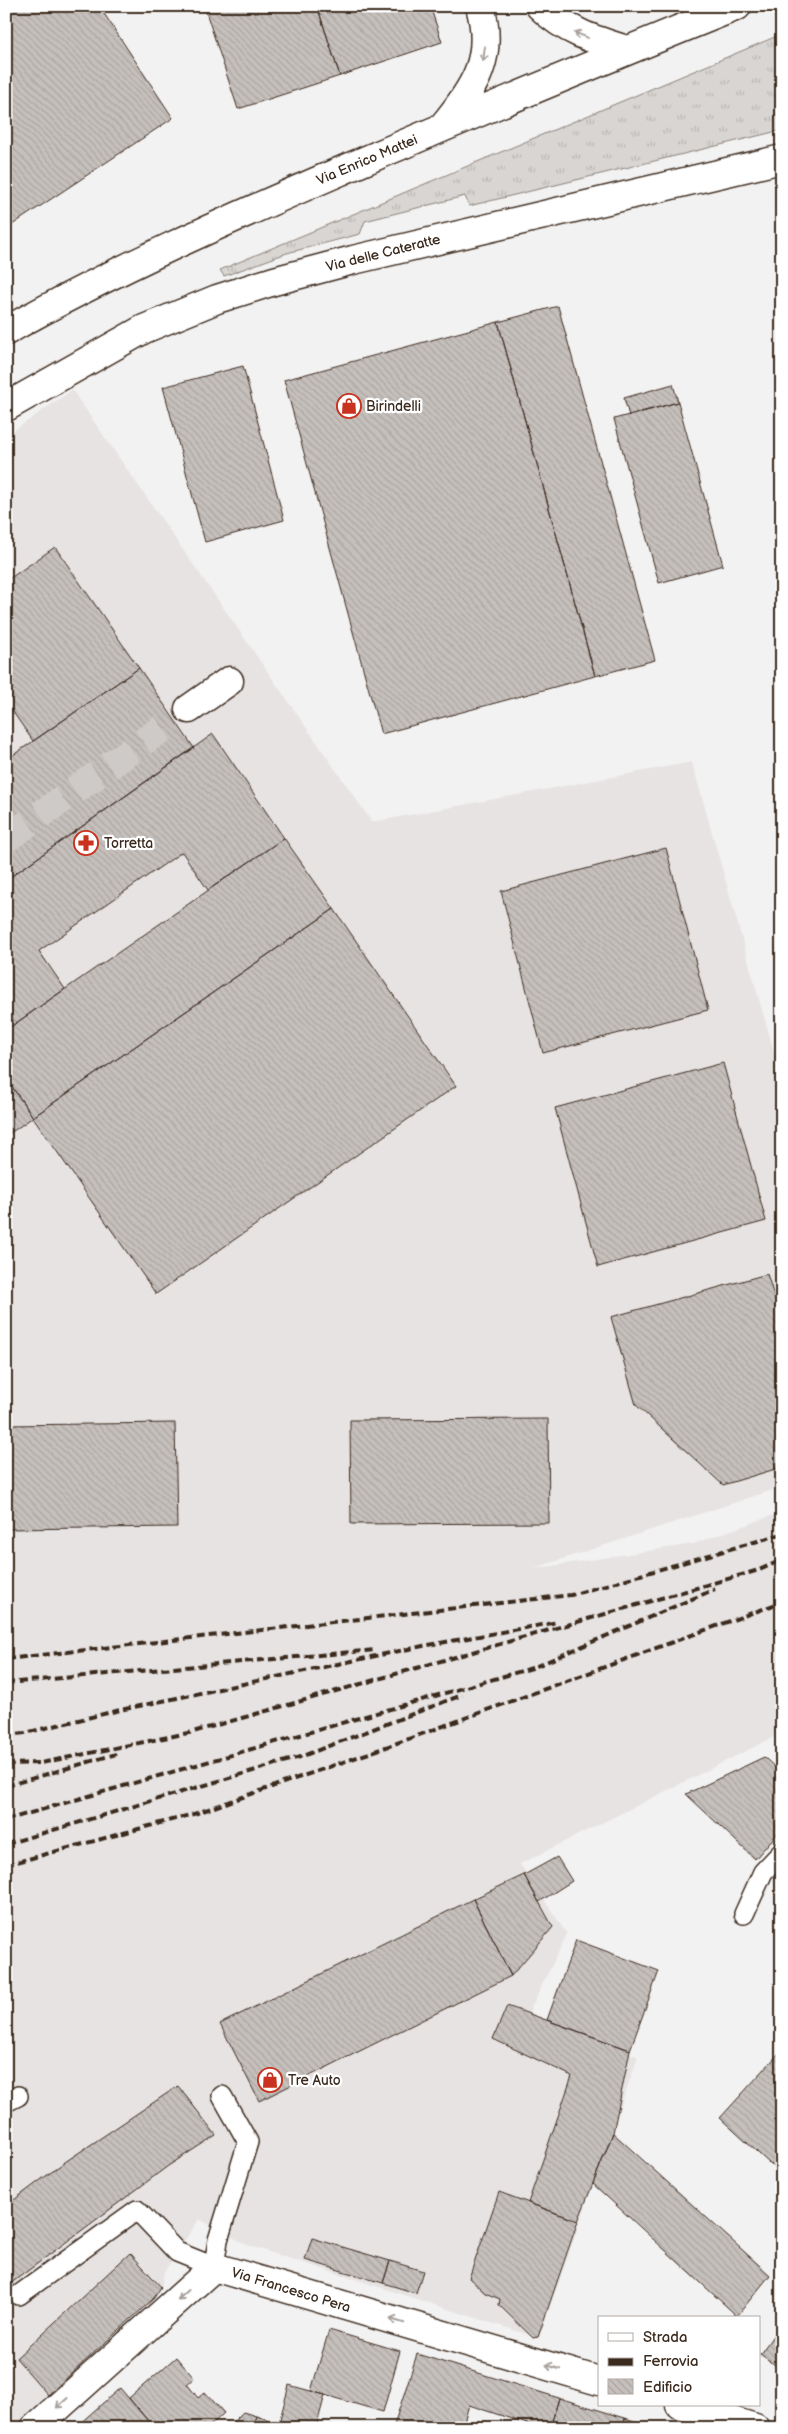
<svg xmlns="http://www.w3.org/2000/svg" width="788" height="2434" font-family="'Balsamiq Sans',sans-serif">
	<style>
		.built { fill: #e6e3e2 }
		.grass { fill: url(#grass-tufts); stroke: #8a8078 }
		.building { fill: url(#building-back-hatch); stroke: #3b2a1e }
		.lines { fill: none; stroke-linecap: round; stroke-linejoin: round }
		.pedestrian-tunnel { stroke: #cecac8; stroke-width: 28; stroke-dasharray: 28 14; stroke-linecap: butt }
		.service-casing { stroke: #3b2a1e; stroke-width: 22 }
		.pedestrian-casing { stroke: #3b2a1e; stroke-width: 31 }
		.minor-casing { stroke: #3b2a1e; stroke-width: 31 }
		.service { stroke: #fff; stroke-width: 19 }
		.pedestrian { stroke: #fff; stroke-width: 28 }
		.minor { stroke: #fff; stroke-width: 28 }
		.rail { stroke: #3b2a1e; stroke-width: 4; stroke-dasharray: 8 4; stroke-linecap: butt }
		.oneway { stroke: #a79f9a }
		.labels { text-anchor: middle; dominant-baseline: central; stroke-width: 4.5; stroke-linejoin: round; paint-order: stroke }
		.street-label { font-size: 14px; fill: #3b2a1e; stroke: #fff }
		.poi-label { font-size: 14px; fill: #3b2a1e; stroke: #fff; text-anchor: start }
	</style>
	<defs>
		<pattern id="grass-tufts" width="24" height="20" patternUnits="userSpaceOnUse" patternTransform="scale(1.25)"><rect width="24" height="20" fill="#d8d5d2"/><path d="M3 7l-1-3M5 7V3M7 7l1-3M15 17l-1-3M17 17v-4M19 17l1-3" fill="none" stroke="#bab7b4"/></pattern>
		<pattern id="building-back-hatch" width="6" height="6" patternUnits="userSpaceOnUse" patternTransform="scale(1.25)"><rect width="6" height="6" fill="#c6c0bd"/><path d="M-1 5l2 2M0 0l6 6M5-1l2 2" fill="none" stroke="#aba5a2"/></pattern>
	</defs>
	<rect width="100%" height="100%" fill="#f3f2f2"/>
	<filter id="ink" filterUnits="userSpaceOnUse"><feTurbulence type="fractalNoise" baseFrequency=".02" numOctaves="2"/><feDisplacementMap in="SourceGraphic" scale="10" xChannelSelector="R" yChannelSelector="G"/><feConvolveMatrix kernelMatrix="1 2 1 2 8 2 1 2 1" color-interpolation-filters="sRGB"/></filter>
	<g filter="url(#ink)">
		<path class="built" d="M72 390 372 822 692 762 782 1080V1487L532 1569 693 1544 782 1512V1733L520 1864 567 1934 529 2012 638 2057 539 2338 247 2245 199 2219 164 2272 161 2287 154 2298 12 2428H6V436Z"/>
		<path class="grass" d="M782 34V130L469 206 465 196 365 221 360 234 287 253 224 276 220 270Z"/>
		<path class="building" d="M6 6H99L173 118 6 229Z
			M204 6H317L340 76 238 109Z
			M317 6H430L442 42 340 76Z
			M558 306 655 660 595 676 498 322Z
			M498 322 595 676 381 734 284 380Z
			M243 366 284 520 205 542 163 387Z
			M673 384 678 402 629 416 624 398Z
			M678 402 723 565 659 583 614 419Z
			M55 547 139 668 33 741 6 702V581Z
			M139 668 194 748 6 880V760Z
			M213 734 284 838 208 890 182 852 39 951 65 989 6 1030V880Z
			M284 838 334 909 33 1117 6 1078V1030Z
			M666 848 708 1010 543 1053 501 891Z
			M334 909 456 1086 156 1294 33 1117Z
			M723 1063 766 1221 598 1267 555 1108Z
			M6 1078 33 1117 6 1136Z
			M767 1274 782 1321V1467L723 1485 636 1405 611 1317Z
			M548 1419 549 1523 351 1524 350 1420Z
			M175 1423 177 1527 6 1529V1425Z
			M764 1757 782 1774V1828L755 1859 686 1794Z
			M557 1857 572 1881 539 1902 524 1875Z
			M524 1875 553 1927 511 1976 473 1899Z
			M473 1899 511 1976 259 2101 220 2024Z
			M576 1940 659 1971 630 2050 547 2020Z
			M507 2006 630 2050 613 2133 578 2221 528 2203 572 2076 493 2039Z
			M782 2050V2175L720 2118Z
			M178 2086 216 2135 168 2166 6 2287V2206L62 2164Z
			M613 2133 770 2275 737 2316 593 2184Z
			M499 2192 578 2221 538 2337 533 2338 499 2305 500 2299 485 2293 469 2278Z
			M312 2238 390 2261 383 2283 305 2260Z
			M130 2253 161 2287 154 2298 48 2395 16 2358Z
			M390 2261 423 2271 416 2293 383 2283Z
			M782 2323V2370L760 2354Z
			M329 2330 400 2351 383 2412 311 2391Z
			M417 2354 559 2398 550 2428H529L530 2425 469 2405 462 2428H393Z
			M176 2357 194 2378 187 2384 198 2398 205 2392 224 2413 208 2428H154L129 2398Z
			M289 2385 325 2395 316 2428H296L279 2423Z
			M120 2388 154 2428H81L78 2425Z
			M559 2398 625 2418 622 2428H550Z
			M243 2412 256 2416 252 2428H227Z
			M256 2416 279 2423 296 2428H252Z
			M625 2418 656 2428H622Z"/>
		<g class="lines">
			<path class="pedestrian-tunnel" d="M6 839 163 728"/>
			<defs>
				<path id="service" d="M744 1914 763 1872 782 1852
					M6 2102 18 2096
					M19 2295 137 2210 177 2252 214 2267 218 2240 248 2142 222 2096"/>
				<path id="pedestrian" d="M189 709 229 681"/>
				<path id="minor" d="M540 6C565 31 594 40 627 50
					M444 125C476 86 494 57 480 6
					M6 331C115 269 228 220 343 170 474 114 605 59 737 6
					M6 407 144 329 217 299 274 281 353 260 782 159
					M680 2405 755 2428
					M35 2428 214 2267 599 2381"/>
			</defs>
			<use href="#service" class="service-casing"/>
			<use href="#pedestrian" class="pedestrian-casing"/>
			<use href="#minor" class="minor-casing"/>
			<use href="#service" class="service"/>
			<use href="#pedestrian" class="pedestrian"/>
			<use href="#minor" class="minor"/>
			<path class="rail" d="M6 1659 571 1595 782 1534
				M6 1683 375 1650
				M6 1735 25 1733 120 1710 423 1646 558 1622
				M6 1764 41 1763 193 1732 759 1570 782 1560
				M6 1786 116 1754
				M6 1820 532 1668 715 1589
				M6 1844 300 1757 462 1695
				M6 1865 197 1813 389 1746 782 1602"/>
		</g>
		<defs><path id="oneway-shaft" d="M-6 0H5M1.5-3L5.5 0L1.5 3" fill="none" stroke-width="1.6" stroke-linecap="round" stroke-linejoin="round" transform="scale(1.25)"/></defs>
		<g class="oneway">
			<use href="#oneway-shaft" transform="translate(581 35) rotate(-157)"/>
			<use href="#oneway-shaft" transform="translate(484 54) rotate(97)"/>
			<use href="#oneway-shaft" transform="translate(183 2295) rotate(138)"/>
			<use href="#oneway-shaft" transform="translate(397 2321) rotate(-163)"/>
			<use href="#oneway-shaft" transform="translate(553 2367) rotate(-163)"/>
			<use href="#oneway-shaft" transform="translate(62 2403) rotate(138)"/>
		</g>
	</g>
	<defs>
		<symbol id="shop-ring" viewBox="-11 -11 22 22"><circle r="9.5" fill="#fff" stroke="#c8321e" stroke-width="1.5"/><path d="M-5-2.5h2.3a2.7 3.5 0 0 1 5.4 0H5L5.5 6h-11ZM-1.5-2.5h3a1.5 2.3 0 0 0-3 0Z" fill="#c8321e"/></symbol>
		<symbol id="pharmacy-ring" viewBox="-11 -11 22 22"><circle r="9.5" fill="#fff" stroke="#c8321e" stroke-width="1.5"/><path d="M-2-6h4v4h4v4h-4v4h-4v-4h-4v-4h4Z" fill="#c8321e"/></symbol>
	</defs>
	<g fill-rule="evenodd">
		<use href="#shop-ring" x="335" y="392" width="28" height="28"/>
		<use href="#pharmacy-ring" x="72" y="829" width="28" height="28"/>
		<use href="#shop-ring" x="256" y="2066" width="28" height="28"/>
	</g>
	<g class="labels">
		<g class="street-label">
			<text transform="translate(367 160) rotate(-23)">Via Enrico Mattei</text>
			<text transform="translate(383 253) rotate(-14)">Via delle Cateratte</text>
			<text transform="translate(291 2290) rotate(17)">Via Francesco Pera</text>
		</g>
		<g class="poi-label">
			<text x="366" y="406">Birindelli</text>
			<text x="104" y="843">Torretta</text>
			<text x="288" y="2080">Tre Auto</text>
		</g>
	</g>
	<rect width="788" height="2434" fill="none" stroke="#fff" stroke-width="25"/>
	<rect x="12" y="12" width="763" height="2409" fill="none" stroke="#3b2a1e" stroke-width="2" filter="url(#ink)"/>
	<rect x="598" y="2316" width="162" height="90" fill="#ffffff" stroke="#b1aaa5"/>
	<rect x="608" y="2333" width="25" height="8" fill="#ffffff" stroke="#b1aaa5"/>
	<text x="643" y="2342" font-size="15" fill="#3b2a1e">Strada</text>
	<rect x="608" y="2358" width="25" height="8" fill="#3b2a1e" stroke="#b1aaa5"/>
	<text x="643" y="2366" font-size="15" fill="#3b2a1e">Ferrovia</text>
	<rect x="608" y="2379" width="25" height="15" fill="url(#building-back-hatch)" stroke="#b1aaa5"/>
	<text x="643" y="2392" font-size="15" fill="#3b2a1e">Edificio</text>
</svg>
